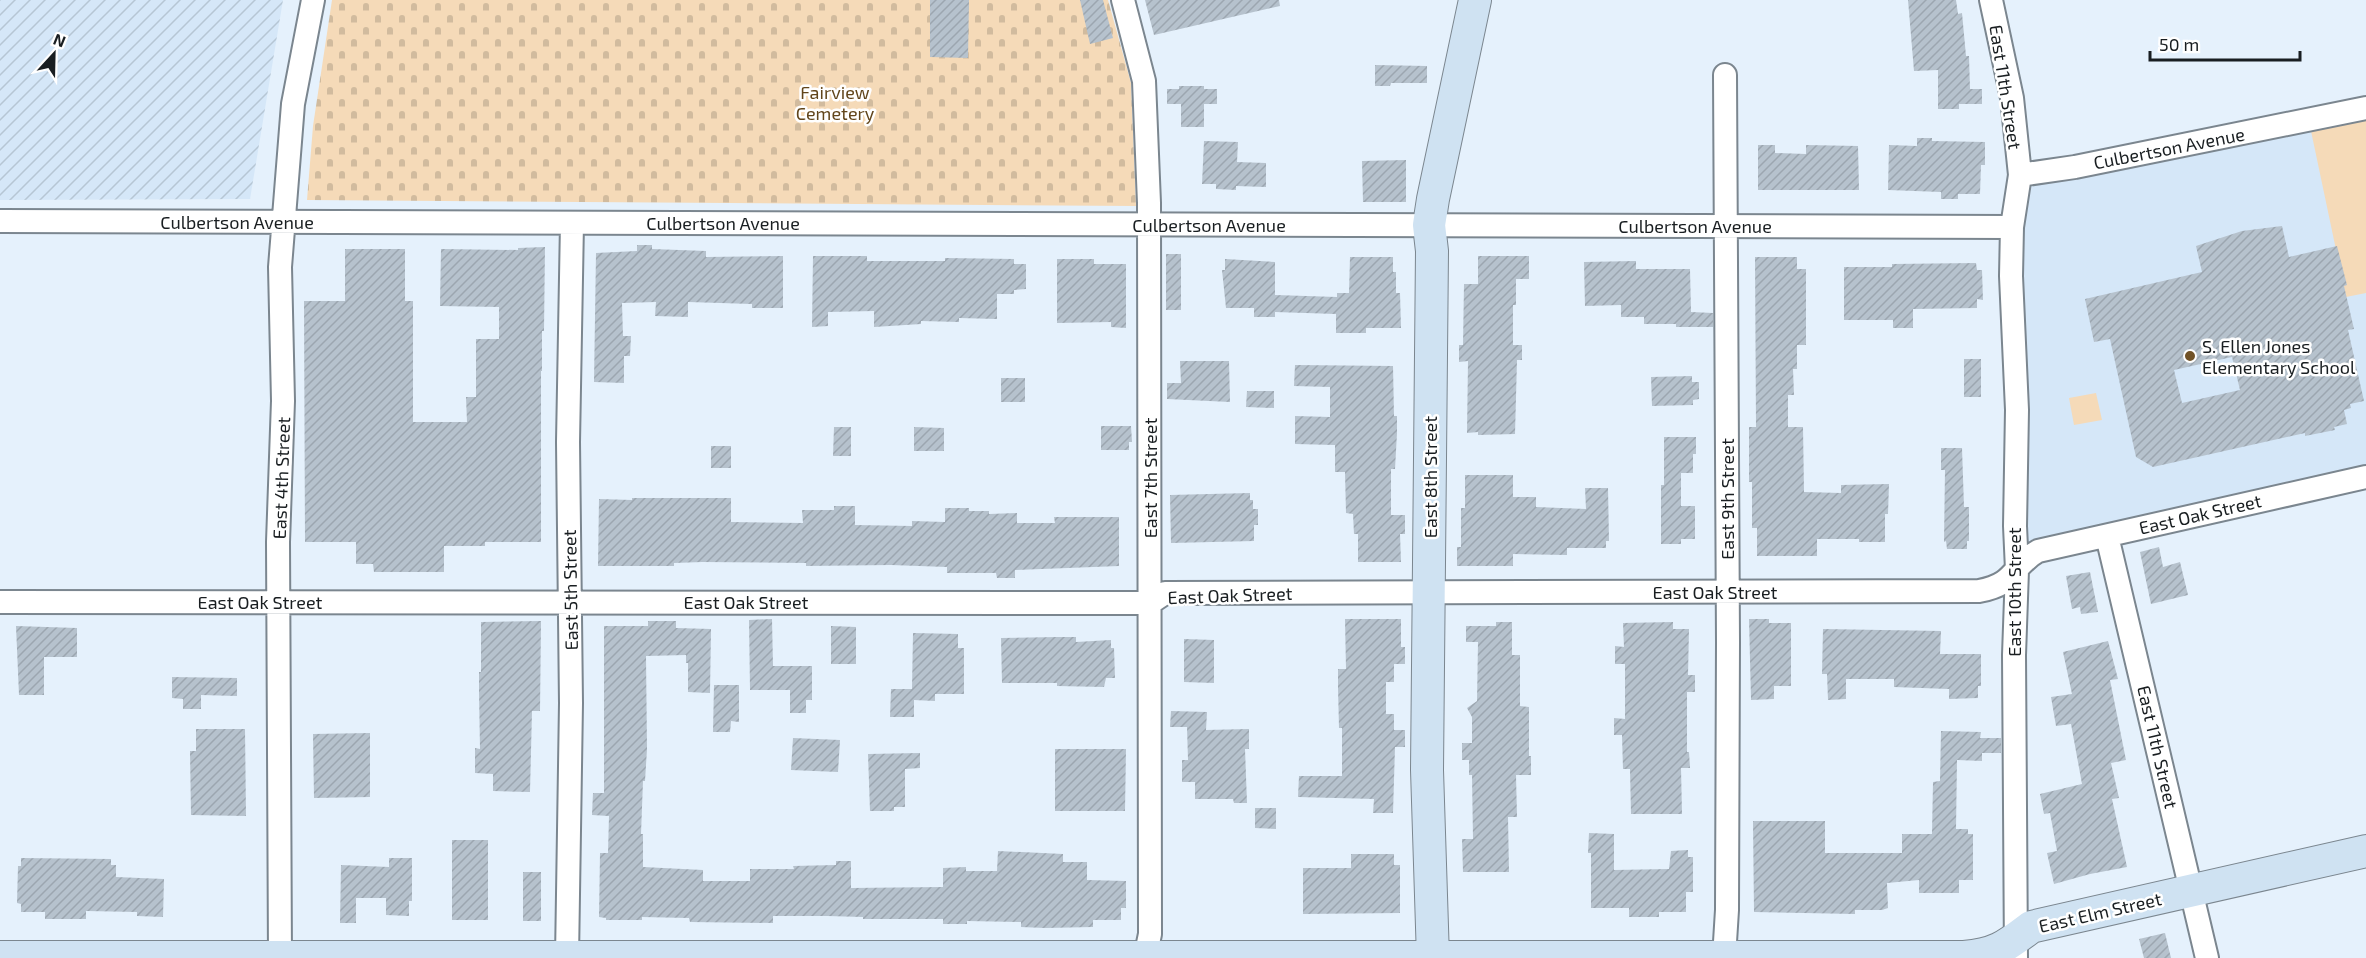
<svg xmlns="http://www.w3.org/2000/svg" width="2366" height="958" font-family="'Exo 2',sans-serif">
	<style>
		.built { fill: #d5e7f8 }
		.industrial { fill: url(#industrial-furrows) }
		.cemetery { fill: url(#cemetery-stones) }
		.park { fill: #f5dab8 }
		.building { fill: url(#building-hatch); fill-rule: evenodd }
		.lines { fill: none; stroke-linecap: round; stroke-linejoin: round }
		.street-casing { stroke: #7b868f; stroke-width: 26 }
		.secondary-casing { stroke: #7b868f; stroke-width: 34 }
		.street { stroke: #fff; stroke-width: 22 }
		.secondary { stroke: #cfe2f2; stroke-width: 32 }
		.poi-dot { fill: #715227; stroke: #fff; stroke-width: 2 }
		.labels { text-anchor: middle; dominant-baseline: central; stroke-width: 5; stroke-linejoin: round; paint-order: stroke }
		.street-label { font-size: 18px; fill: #191e21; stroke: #fff }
		.park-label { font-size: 18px; fill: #61451b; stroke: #fff }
		.poi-label { font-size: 18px; fill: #191e21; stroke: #fff; text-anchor: start }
	</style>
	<defs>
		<pattern id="industrial-furrows" width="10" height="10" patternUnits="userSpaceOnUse" patternTransform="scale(1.5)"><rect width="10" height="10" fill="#d5e7f8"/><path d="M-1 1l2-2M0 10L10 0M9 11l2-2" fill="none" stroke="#b6c6d4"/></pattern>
		<pattern id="cemetery-stones" width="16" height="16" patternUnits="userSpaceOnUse" patternTransform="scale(1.5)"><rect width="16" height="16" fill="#f5dab8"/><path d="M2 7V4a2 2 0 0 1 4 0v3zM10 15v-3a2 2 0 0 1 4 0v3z" fill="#d1bb9e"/></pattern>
		<pattern id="building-hatch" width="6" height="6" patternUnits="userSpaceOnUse" patternTransform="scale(1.5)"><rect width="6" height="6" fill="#b6c2cd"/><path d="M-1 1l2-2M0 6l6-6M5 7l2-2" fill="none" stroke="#9ca6b0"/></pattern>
	</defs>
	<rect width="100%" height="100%" fill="#e5f1fc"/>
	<path class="built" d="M2366 104V477L2026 559 2020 175Z"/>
	<path class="industrial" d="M0 0H283L250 199 0 200Z"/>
	<path class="cemetery" d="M332 0H1108L1131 83 1136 206 307 200 313 126Z"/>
	<path class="park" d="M2366 118V293L2346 297 2311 131Z
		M2096 393 2102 420 2074 425 2069 398Z"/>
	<path class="building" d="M930 0H969L968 58 930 57Z
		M1080 0H1103L1113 38 1090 44Z
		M1145 0H1279L1280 6 1154 35Z
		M1908 0H1956L1958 14 1962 13 1966 56H1969L1970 89H1982V104H1959V109H1938V70L1914 71Z
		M1375 65 1427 66V83H1391L1390 86H1375Z
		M1179 86H1204V89H1217V104H1204V127H1181V104H1167V89H1179Z
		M1917 138H1932V141L1985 142V165H1981L1980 194H1958V199H1941V192L1888 190 1889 145 1917 146Z
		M1204 141 1238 142 1237 162 1266 163V187L1236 186V190L1216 189V184H1202Z
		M1758 145H1775V153L1806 154V145L1858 146 1859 190H1758Z
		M1406 160V202H1363L1362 161Z
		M2282 226 2289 257 2337 246 2347 285 2344 286 2354 329 2348 330 2364 401 2350 404 2351 408 2344 410 2347 424 2334 427 2335 430 2305 436V433L2153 467 2136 457 2110 339 2094 342 2085 299 2202 272 2196 246 2242 231ZM2232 357 2240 390 2182 403 2174 370Z
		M637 245H652V249L706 251V257L783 256V308H752V304L688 302V317L655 316 656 302 622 303 623 336H631L630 356H624V383L594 382 596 253 637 251Z
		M545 247 544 331H542V371H541V542H485V546H444V572H374L373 564H356V542H305L304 301H345V249H405V301H413V422H467L466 397H476V339H499V307L440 306 441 249 518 250V248Z
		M1166 254H1181V310H1166Z
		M813 256H867V261H945V258L1014 259V264H1026V289L1014 290V294H997V319L959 318V322L921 321V324L874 327V311L828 312V326L812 327Z
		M1478 256H1529V279H1516V305H1513V345H1522V360H1517L1515 434 1478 435V432L1467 433 1468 361 1459 362V345H1463L1464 284H1478Z
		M1350 257H1393V272H1396V293H1400L1401 328H1366V333H1336V314L1275 312V317H1254V308H1226L1222 270H1225V259L1275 262V295L1337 297V293H1349Z
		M1755 257H1797V269H1806V345H1797V369H1793L1794 395H1788V427H1803L1804 492 1841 493V485L1889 484 1888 514H1885V542H1859V539H1817V556H1757V528H1752V482H1749V427H1756Z
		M1057 259H1094V264H1126V328L1111 327V322L1057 323Z
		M1636 261V269H1690L1691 312 1713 313V327H1676V324H1644V317H1621V305L1585 306 1584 262Z
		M1976 263 1977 270H1982L1983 300 1977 299V308L1913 309V328H1893V320H1844V267H1892V264Z
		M1964 359H1981V397H1964Z
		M1180 361H1229L1230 402 1167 399V383H1181Z
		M1295 365 1393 366 1394 416H1397V433L1395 469H1391V515H1405V534H1400L1401 562H1358V534H1354L1353 514 1346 513 1345 472H1335V445L1295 444V416L1330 417V387L1294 386Z
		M1692 376V382H1699V399L1693 400V405L1652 406 1651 377Z
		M1001 378H1025V402H1001Z
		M1247 391H1274V408L1246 407Z
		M1101 426H1131L1132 442H1129V450H1101Z
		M834 427H851V456H833Z
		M914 427 944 428V451H914Z
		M1664 437H1696V454H1693V473H1681V506H1695V539H1681V544H1661V485H1664Z
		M711 446H731V468H711Z
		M1941 448H1962L1964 507H1969V541H1967V549H1947L1946 541 1944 542 1945 470H1941Z
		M1465 475H1513V497H1536V507L1586 509 1585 488H1608L1609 541H1606V548H1567V555L1513 554V566H1457V547H1461V508H1465Z
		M1250 493V500H1253V509H1258V525H1254V541L1171 543 1170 495Z
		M632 498H731V522L803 523 802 510H834V506H855V525L912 526V521L945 522V508H969V511H989V514L1017 513V523H1055L1054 517H1119V566L1015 570V578H997L996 573H947V567L891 565 806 566V563L702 562 674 563V566H598L599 499 632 500Z
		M2159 547 2163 567 2180 562 2188 595 2151 604 2140 552Z
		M2090 572 2098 612 2081 614 2080 607 2072 609 2066 576Z
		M772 619 773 666H812V700H806V713H790V690H750L749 620Z
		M1345 619H1401V647H1405V664H1394V682H1386V714H1394V730H1405V747H1395L1393 813H1373L1374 799 1298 797 1299 776H1342V728H1339L1338 687V669H1346Z
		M1749 619H1769V623H1791V686H1774V699L1751 700Z
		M541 621 540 711H532L530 792 493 791V774L475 773V748L480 749 479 692V672H481V622Z
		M648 621H676V628L711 629 710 693 688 692V663H686V655L646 656 647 749 645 781H643L641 834H643V867L703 870V881H750V869H794L793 866 836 865V861H851V888L943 887V868L966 867V871H997L998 851 1063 854V862H1087V880L1126 881V908H1121V920H1093V927L1045 928 1021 927V922L967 921V924H943V919H863V917L827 916H773V923L690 922 689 918 642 917V920H606V918L599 917 600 853H608L609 816 592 815 593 793H604V626H648Z
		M1496 622H1512V655H1520V706L1529 707V756H1531V775H1516L1517 817H1508L1509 872H1463L1462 839H1473L1472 775H1469V760H1462V743H1472V717L1467 708 1477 701 1478 642H1466V626H1496Z
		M1673 622V629H1689L1688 675H1695V692H1687V752H1689L1690 768H1681L1682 814H1631L1630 769H1623L1622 735H1614V718L1625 719V664H1615V646L1624 647 1623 623Z
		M16 626 77 628V657H44V695H19Z
		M831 626 856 627V664H831Z
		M1823 629 1941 631 1940 654H1981V686H1978V698L1949 699V689L1894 687V679H1846V699L1828 700 1827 674H1822Z
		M913 633 958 634V648H964V694H935V701L914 700V717H890L891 689H912Z
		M1058 637H1076V642L1111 640V648H1114L1115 678H1106L1104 687 1057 686V683H1002L1001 638Z
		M1184 639 1214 640V683L1184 682Z
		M2108 641 2118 679 2110 680 2126 760 2111 763 2119 798 2112 799 2127 867 2090 874 2054 884 2047 853 2057 851 2050 813 2044 814 2040 794 2082 784 2071 724 2056 726 2051 697 2072 694 2063 652Z
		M172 677 237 678V696L201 695V709H183V699L172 698Z
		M714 685H739V722L731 721 730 732H713Z
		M1171 711 1207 712 1206 730 1249 729V749H1245L1247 803H1234L1233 799H1195V782H1182V760H1188L1187 727H1170Z
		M196 729H245L246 816 191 815 190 751H196Z
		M1941 731 1981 732 1980 738H2001V753H1982V761L1957 760 1956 829H1968V834H1973V880H1959V893H1919V880L1887 883 1888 908 1882 910H1855V914L1754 912 1753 821H1825V853H1902V834H1932L1933 782 1940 781Z
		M370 733V797L314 798 313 734Z
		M793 738 840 740 838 772 791 770Z
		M1055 749H1126L1125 811H1055Z
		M920 753V768L905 769V807H894V811H870L868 754Z
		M1255 808H1276V829L1255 828Z
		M1589 833 1614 834V870L1669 869 1671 851 1688 850V857H1693V892H1686V912H1659V917H1629V908H1591V853H1588Z
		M452 840H488V920H452Z
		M1351 854H1394V865H1400V913L1303 914V868H1351Z
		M21 858 111 859V865H116V877L164 879 163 917 137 916V912L86 911V919H45V912H21V904L17 903 18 866H21Z
		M389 858H412V901H409V916L386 915V898H356V923H340L341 865 389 867Z
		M523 872H541V921H523Z
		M2165 933 2171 958H2144L2139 939Z"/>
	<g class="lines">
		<defs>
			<path id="street" d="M1123 0 1144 81 1149 203 1150 934 1145 958
				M1991 0 2012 98 2020 175 2012 227 2011 276 2017 410 2015 526 2017 570 2014 655 2016 958
				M2020 175 2075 167 2366 108
				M0 221 2012 227
				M2107 536 2207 958
				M0 602 1135 603H1150L1165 593 1979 591C2017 584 2011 566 2038 551L2366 477
				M280 958 278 542 283 401 280 267 293 104 313 0
				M567 958 571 703 568 442 572 223
				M1724 958 1727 910 1728 642 1725 75"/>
			<path id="secondary" d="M0 957H1964C1997 954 2006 946 2031 927L2366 851
				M1433 958 1427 770 1432 251 1429 225 1433 199 1475 0"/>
		</defs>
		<use href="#street" class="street-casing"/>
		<use href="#secondary" class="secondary-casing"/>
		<use href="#street" class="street"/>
		<use href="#secondary" class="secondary"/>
	</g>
	<circle class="poi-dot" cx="2190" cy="356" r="6"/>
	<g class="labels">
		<g class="street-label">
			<text transform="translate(2006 87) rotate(81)">East 11th Street</text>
			<text transform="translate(2169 148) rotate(-11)">Culbertson Avenue</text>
			<text x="237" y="222">Culbertson Avenue</text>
			<text x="723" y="223">Culbertson Avenue</text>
			<text x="1209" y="225">Culbertson Avenue</text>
			<text x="1695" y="226">Culbertson Avenue</text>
			<text transform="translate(1430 477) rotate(-90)">East 8th Street</text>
			<text transform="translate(281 478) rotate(-88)">East 4th Street</text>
			<text transform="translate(1150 478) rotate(-90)">East 7th Street</text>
			<text transform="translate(1727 499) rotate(-90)">East 9th Street</text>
			<text transform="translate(2200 514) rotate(-13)">East Oak Street</text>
			<text transform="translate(570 590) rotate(-91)">East 5th Street</text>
			<text x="1715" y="592">East Oak Street</text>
			<text transform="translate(2014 592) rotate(-90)">East 10th Street</text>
			<text transform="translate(1230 595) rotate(-2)">East Oak Street</text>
			<text x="260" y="602">East Oak Street</text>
			<text x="746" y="602">East Oak Street</text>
			<text transform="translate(2158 747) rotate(77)">East 11th Street</text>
			<text transform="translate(2100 912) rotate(-13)">East Elm Street</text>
		</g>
		<g class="park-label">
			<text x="835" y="92">Fairview<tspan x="835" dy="21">Cemetery</tspan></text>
		</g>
		<g class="poi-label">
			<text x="2202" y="346">S. Ellen Jones<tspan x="2202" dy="21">Elementary School</tspan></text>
		</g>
	</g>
	<g transform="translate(54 54) rotate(22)" stroke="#ffffff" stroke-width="4.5" paint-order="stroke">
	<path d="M0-4.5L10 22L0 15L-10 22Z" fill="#191e21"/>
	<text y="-9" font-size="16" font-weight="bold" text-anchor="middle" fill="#191e21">N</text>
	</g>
	<path d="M2150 51v9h150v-9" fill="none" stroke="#191e21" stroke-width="3"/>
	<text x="2159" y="51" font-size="18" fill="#191e21" stroke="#ffffff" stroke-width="4.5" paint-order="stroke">50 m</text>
</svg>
